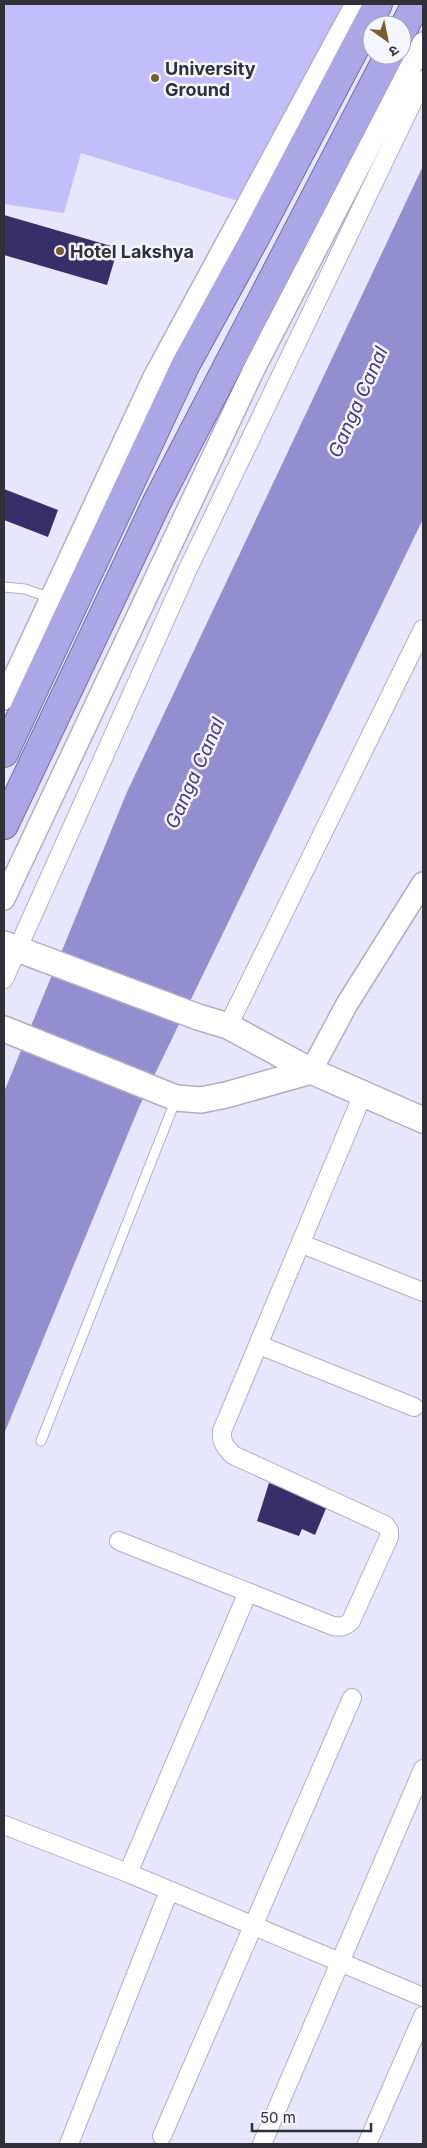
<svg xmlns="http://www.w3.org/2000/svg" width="427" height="2148" font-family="Inter,'Noto Sans Devanagari',sans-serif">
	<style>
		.green { fill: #c1befb }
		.water { fill: #938ed0 }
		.building { fill: #382f69 }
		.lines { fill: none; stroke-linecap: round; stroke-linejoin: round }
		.service-casing { stroke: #afafc4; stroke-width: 11 }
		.minor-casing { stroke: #afafc4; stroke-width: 20 }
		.tertiary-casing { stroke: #afafc4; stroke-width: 24 }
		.secondary-casing { stroke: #afafc4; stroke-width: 28 }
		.trunk-casing { stroke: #736ea6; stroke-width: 30 }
		.service { stroke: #fff; stroke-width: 9 }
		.minor { stroke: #fff; stroke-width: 18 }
		.tertiary { stroke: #fff; stroke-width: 21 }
		.secondary { stroke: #fff; stroke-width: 25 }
		.trunk { stroke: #aba6e6; stroke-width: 28 }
		.poi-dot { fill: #795d30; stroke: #f5f5fe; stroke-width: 2 }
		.labels { text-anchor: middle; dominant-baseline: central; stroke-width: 5; stroke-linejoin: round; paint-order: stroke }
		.poi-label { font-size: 18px; font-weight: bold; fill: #313039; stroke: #f5f5fe; text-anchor: start }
		.water-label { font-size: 19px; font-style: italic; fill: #443685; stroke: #f5f5fe }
	</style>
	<rect width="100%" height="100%" fill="#e7e6fc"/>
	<path class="green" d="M4 4H347L238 201 81 153 64 213 4 204Z"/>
	<path class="water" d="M423 166V519L139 1107 4 1434V1092L127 792Z"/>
	<path class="building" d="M4 215 118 248 107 285 4 255Z
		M4 489 58 510 48 537 4 520Z
		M269 1483 327 1506 315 1535 302 1529 299 1536 257 1521Z"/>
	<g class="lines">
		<defs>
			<path id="service" d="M4 587 25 589 51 598
				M41 1441 176 1099"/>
			<path id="minor" d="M4 979 187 571 423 80
				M228 1026 423 629
				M302 1244 423 1292
				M259 1345 414 1407
				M119 1541 333 1626C341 1627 345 1627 351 1621L389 1537V1531L385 1525 233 1455C225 1447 221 1442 222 1431L363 1094
				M4 1825 128 1873 248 1592
				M128 1873 423 1997
				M162 2136 352 1698
				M69 2144 169 1891
				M262 2144 423 1769
				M367 2144 423 2016"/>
			<path id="tertiary" d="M4 699 154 377 356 4
				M4 899 255 367 423 43
				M311 1071 347 1004 423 883"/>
			<path id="secondary" d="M4 944 198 1017 228 1026 311 1071 423 1120
				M4 1029 176 1098 201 1100 226 1095 311 1071"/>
			<path id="trunk" d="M402 31 416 4
				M4 753 186 364 255 238 378 4
				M4 825 157 502 389 55"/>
		</defs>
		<use href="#service" class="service-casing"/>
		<use href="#minor" class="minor-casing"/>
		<use href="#tertiary" class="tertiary-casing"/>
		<use href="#secondary" class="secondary-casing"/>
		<use href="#trunk" class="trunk-casing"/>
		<use href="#service" class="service"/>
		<use href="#minor" class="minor"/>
		<use href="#tertiary" class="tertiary"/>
		<use href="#secondary" class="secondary"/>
		<use href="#trunk" class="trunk"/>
	</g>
	<g class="poi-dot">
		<circle cx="155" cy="78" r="5"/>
		<circle cx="60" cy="251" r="5"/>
	</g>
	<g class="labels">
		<g class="poi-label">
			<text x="165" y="68">University<tspan x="165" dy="21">Ground</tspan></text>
			<text x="70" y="251">Hotel Lakshya</text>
		</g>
		<g class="water-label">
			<text transform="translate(358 402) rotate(-66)">Ganga Canal</text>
			<text transform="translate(195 773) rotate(-66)">Ganga Canal</text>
		</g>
	</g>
	<rect width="427" height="2148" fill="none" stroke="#313039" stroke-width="10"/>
	<g transform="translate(387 40) rotate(147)"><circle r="24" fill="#f5f5fe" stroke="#a7a6af"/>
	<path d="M0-4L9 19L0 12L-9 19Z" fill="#795d30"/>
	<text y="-8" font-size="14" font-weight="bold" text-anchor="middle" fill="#313039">उ</text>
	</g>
	<path d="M252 2123v8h119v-8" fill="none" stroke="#313039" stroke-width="2.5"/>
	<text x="260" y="2123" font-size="15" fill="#313039" stroke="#f5f5fe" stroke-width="4" paint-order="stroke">50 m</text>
</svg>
